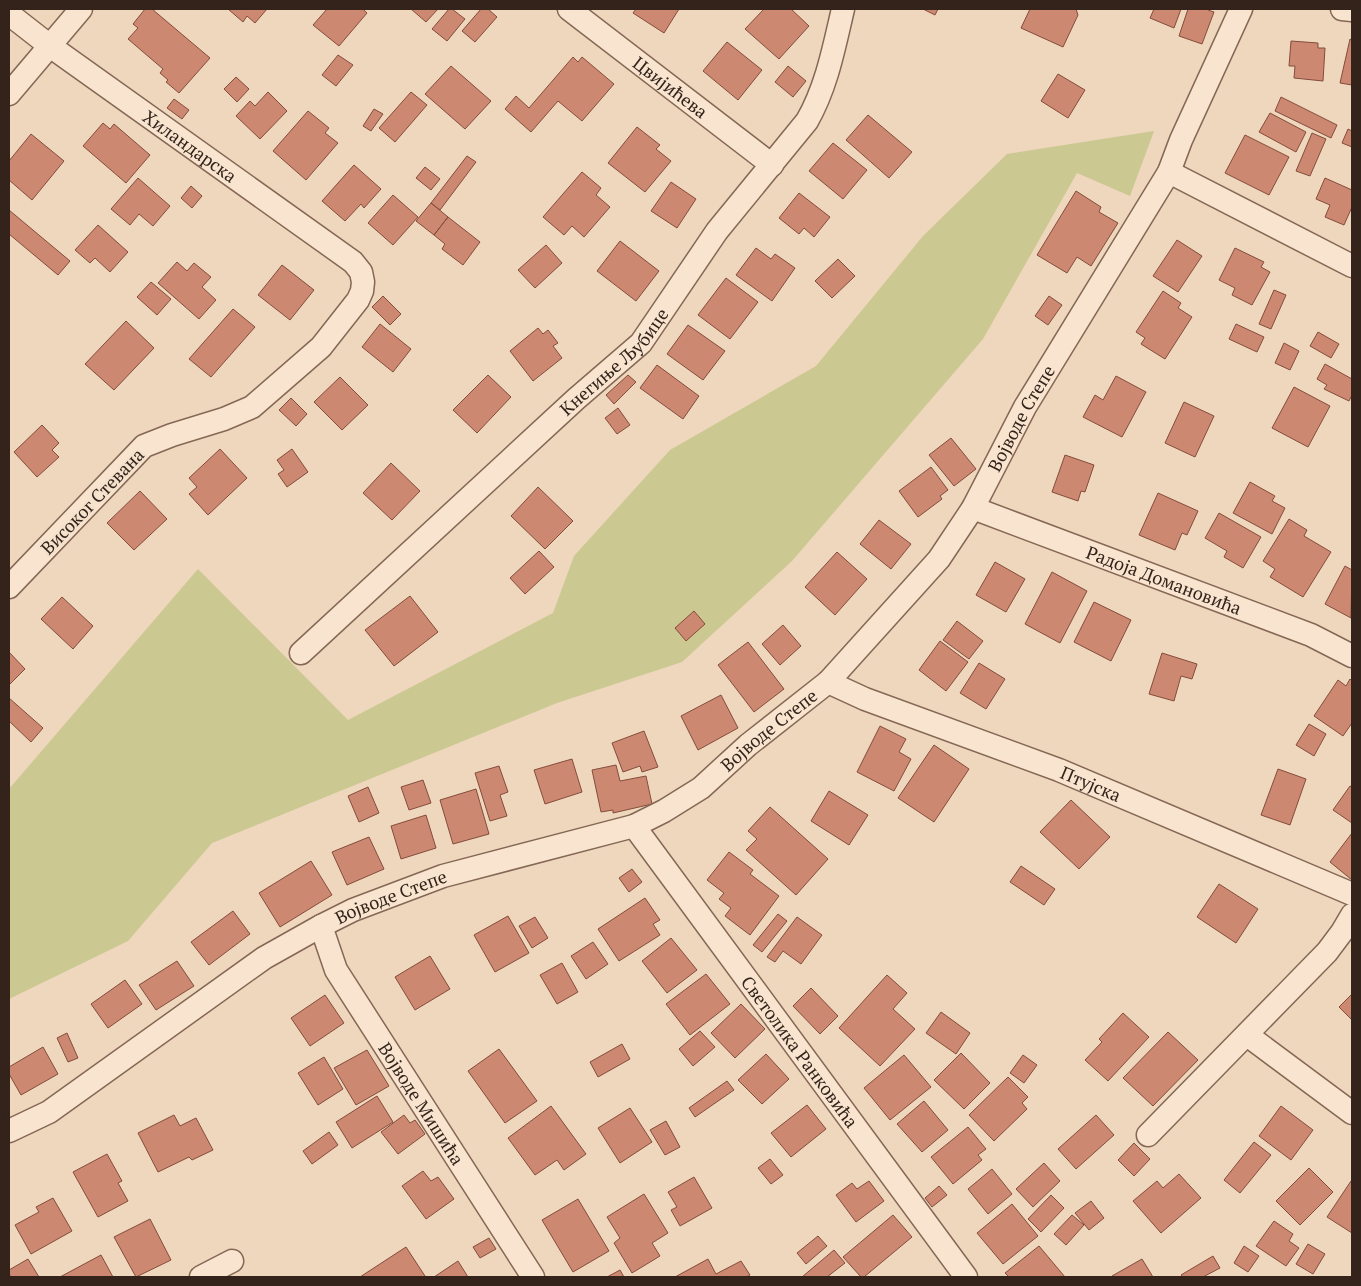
<svg xmlns="http://www.w3.org/2000/svg" width="1361" height="1286" font-family="'PT Serif',serif">
	<style>
		.green { fill: #cbc891 }
		.building { fill: #cd8871; stroke: #844c3b }
		.lines { fill: none; stroke-linecap: round; stroke-linejoin: round }
		.street-casing { stroke: #856756; stroke-width: 25 }
		.street { stroke: #f9e5cf; stroke-width: 22 }
		.labels { text-anchor: middle; dominant-baseline: central; stroke-width: 5; stroke-linejoin: round; paint-order: stroke }
		.street-label { font-size: 18px; fill: #34231b; stroke: #f5e2cc }
	</style>
	<rect width="100%" height="100%" fill="#eed7bc"/>
	<path class="green" d="M1154 131 1130 196 1077 173 983 339 792 561 682 662 557 703 212 843 128 941 9 999V789L198 569 348 720 553 613 574 556 670 450 816 366 923 236 1007 154Z"/>
	<path class="building" d="M145 9H152L210 58 179 93 166 82 168 80 160 73 163 69 128 39 138 28 133 24Z
		M228 9H267L255 23 247 16 243 22Z
		M327 9H363L367 13 339 46 313 25Z
		M411 9H438L426 22Z
		M449 9H452L465 19 447 41 432 29Z
		M481 9H488L497 17 475 42 462 31Z
		M636 9H679L664 33 633 13Z
		M764 9H791L809 26 779 59 745 29Z
		M923 9H938L935 15Z
		M1030 9H1076L1078 15 1063 47 1021 28Z
		M1154 9H1181L1174 28 1150 18Z
		M1188 9H1208V10L1214 12 1202 44 1179 36Z
		M1350 39 1352 40V85L1340 83Z
		M1291 41 1318 43V48H1325L1323 81 1294 78 1295 66H1289Z
		M727 42 762 70 738 100 703 71Z
		M338 55 353 65 336 86 322 75Z
		M573 57 578 62 582 57 614 84 582 121 558 101 531 132 505 109 516 96 529 108Z
		M451 66 491 101 465 129 425 94Z
		M788 66 806 81 793 97 775 82Z
		M1058 74 1085 90 1068 118 1041 101Z
		M236 77 249 89 237 102 224 89Z
		M268 92 287 111 260 139 236 116 250 101 255 106Z
		M411 92 427 105 395 142 379 128Z
		M1281 97 1337 125 1331 138 1275 111Z
		M174 99 189 110 182 119 167 108Z
		M374 109 383 114 371 131 363 126Z
		M308 111 329 128 325 133 338 143 306 180 273 151Z
		M1270 113 1306 132 1296 152 1259 132Z
		M868 115 912 152 889 178 846 140Z
		M103 123 110 129 114 124 150 155 126 183 83 146Z
		M637 127 660 145 656 149 671 161 645 192 608 163Z
		M1348 129 1352 131V147L1342 143Z
		M1312 133 1326 139 1310 176 1296 171Z
		M31 134 64 161 32 200 9 180V161Z
		M1245 135 1289 157 1269 195 1225 173Z
		M833 143 867 170 843 199 809 171Z
		M467 156 476 162 440 210 431 203Z
		M354 165 381 189 364 208 361 204 345 221 322 201Z
		M425 167 440 179 431 190 416 178Z
		M582 172 601 188 596 195 610 207 584 237 572 226 564 235 543 217Z
		M138 178 170 206 153 226 139 214 130 225 111 209Z
		M1325 178 1352 190V207L1344 225 1325 217 1330 205 1316 199Z
		M671 182 696 199 677 228 651 211Z
		M191 186 202 196 192 208 181 198Z
		M1076 191 1101 207 1099 212 1118 223 1091 266 1077 257 1067 273 1037 255Z
		M799 193 830 217 814 237 804 228 799 234 779 218Z
		M393 195 418 217 393 245 368 223Z
		M431 203 448 217 434 235 416 221Z
		M9 210 70 261 58 275 9 234Z
		M448 217 480 242 463 265 442 249 445 244 434 235Z
		M98 225 128 252 110 272 95 258 90 263 75 250Z
		M1177 240 1202 256 1178 292 1153 276Z
		M620 241 659 271 636 301 597 271Z
		M546 245 562 263 535 288 518 270Z
		M756 248 771 259 775 254 795 268 772 301 736 275Z
		M1235 248 1264 262 1261 267 1270 272 1252 305 1232 295 1235 288 1219 280Z
		M838 259 855 276 832 298 815 281Z
		M177 262 187 271 194 263 211 277 202 287 216 300 199 319 158 283Z
		M282 265 314 290 290 320 258 295Z
		M726 278 758 302 730 339 698 315Z
		M151 282 171 299 157 315 137 297Z
		M1274 290 1286 295 1271 329 1259 324Z
		M1163 291 1181 303 1178 308 1192 317 1165 359 1141 344 1145 338 1136 332Z
		M383 296 401 314 390 325 372 307Z
		M1049 296 1062 305 1048 325 1035 316Z
		M233 309 255 327 211 377 189 359Z
		M126 321 154 348 114 390 85 364Z
		M380 324 411 349 393 372 362 347Z
		M1236 324 1264 337 1257 352 1229 339Z
		M688 325 725 351 703 380 667 354Z
		M538 328 543 334 548 330 558 343 553 346 562 358 533 381 510 351Z
		M1318 332 1339 344 1331 358 1310 346Z
		M1284 343 1299 351 1290 370 1275 363Z
		M1325 364 1352 379V395L1349 401 1324 389 1327 385 1317 379Z
		M657 365 699 396 683 419 640 388Z
		M488 375 511 397 477 433 453 410Z
		M628 375 636 382 614 404 606 395Z
		M1116 376 1146 392 1122 437 1083 417 1095 395 1103 400Z
		M340 377 368 405 342 430 314 402Z
		M1294 387 1330 406 1308 447 1272 428Z
		M291 398 307 414 296 426 279 410Z
		M1184 402 1214 416 1195 457 1165 443Z
		M618 408 630 425 617 434 605 418Z
		M42 425 59 443 52 450 59 457 37 477 14 452Z
		M951 438 976 469 954 486 929 455Z
		M220 449 247 478 208 515 189 494 197 487 189 478Z
		M292 449 308 472 287 487 278 474 284 470 277 460Z
		M1065 455 1094 465 1085 492 1081 491 1078 501 1052 492Z
		M391 463 420 491 392 520 363 493Z
		M931 467 948 490 940 496 942 499 918 517 899 491Z
		M1250 482 1275 496 1272 501 1285 508 1272 534 1233 513Z
		M538 487 573 521 545 549 511 516Z
		M140 491 167 519 134 550 107 523Z
		M1158 493 1198 511 1187 535 1182 533 1175 550 1139 535Z
		M1219 513 1261 537 1243 568 1224 557 1227 551 1205 538Z
		M1289 519 1307 530 1304 536 1331 552 1303 597 1270 577 1275 569 1263 561Z
		M879 520 911 544 891 569 860 544Z
		M539 551 554 567 525 594 510 578Z
		M837 552 867 579 835 615 805 587Z
		M995 562 1025 579 1006 612 976 595Z
		M1345 566 1352 570 1351 618 1325 604Z
		M1052 572 1087 591 1060 643 1025 624Z
		M410 596 438 632 394 666 365 630Z
		M62 597 93 626 73 649 41 619Z
		M1094 602 1131 620 1111 661 1074 642Z
		M694 611 705 624 686 641 675 628Z
		M957 621 983 641 969 659 943 640Z
		M783 625 801 646 780 665 762 644Z
		M940 641 968 662 946 691 919 670Z
		M748 642 784 689 754 712 718 665Z
		M9 652 25 669 9 685Z
		M1162 653 1197 664 1192 679 1181 676 1174 701 1149 694Z
		M979 663 1005 679 986 709 960 693Z
		M1350 679 1352 681V723L1343 736 1314 716 1338 680 1346 686Z
		M721 695 738 728 698 750 681 716Z
		M9 698 43 728 31 742 9 721Z
		M1309 724 1326 734 1314 756 1296 745Z
		M880 726 906 739 899 752 911 759 894 791 857 772Z
		M644 731 658 767 642 772 640 766 623 772 612 743Z
		M934 745 969 769 934 822 898 798Z
		M572 759 582 792 545 804 534 770Z
		M616 765 620 781 646 776 652 804 613 813V810L601 812 592 770Z
		M499 766 508 792 500 795 507 816 490 821 475 773Z
		M1278 769 1306 779 1290 825 1261 815Z
		M423 780 431 803 409 810 401 787Z
		M1350 786 1352 787V823L1333 810Z
		M368 787 379 813 359 822 348 796Z
		M476 789 489 834 453 844 440 800Z
		M829 791 868 815 849 845 811 821Z
		M1071 800 1110 837 1079 869 1040 832Z
		M770 807 828 859 796 895 746 850 757 839 748 831Z
		M426 815 436 848 401 859 391 826Z
		M1352 833V880L1330 862Z
		M369 837 384 869 347 885 332 852Z
		M729 852 753 870 750 874 779 896 750 935 725 916 731 908 719 899 724 893 707 880Z
		M311 861 332 895 280 927 259 893Z
		M1021 866 1055 889 1044 905 1010 882Z
		M632 869 642 882 629 892 619 878Z
		M1219 884 1258 909 1236 943 1197 917Z
		M645 898 660 920 653 924 660 935 619 961 598 929Z
		M233 911 250 934 209 965 191 942Z
		M778 914 787 921 762 952 753 945Z
		M508 916 529 953 495 972 474 935Z
		M535 917 548 938 532 948 519 926Z
		M797 917 822 935 801 964 783 951 775 962 767 957Z
		M671 938 697 970 667 993 642 961Z
		M593 942 608 964 586 979 571 956Z
		M430 956 450 989 415 1010 395 977Z
		M177 961 194 986 156 1010 139 985Z
		M562 963 578 992 557 1004 540 975Z
		M706 974 730 1004 690 1035 666 1004Z
		M887 975 907 993 893 1009 915 1029 880 1066 839 1028Z
		M125 980 142 1004 108 1028 91 1004Z
		M811 988 838 1016 820 1034 793 1006Z
		M1352 994V1020L1339 1007Z
		M325 995 344 1023 310 1046 291 1018Z
		M741 1004 765 1029 735 1058 711 1033Z
		M941 1012 970 1033 956 1054 926 1033Z
		M1123 1013 1149 1037 1108 1081 1085 1060 1102 1042 1099 1039Z
		M700 1031 715 1047 693 1066 679 1049Z
		M1168 1032 1198 1060 1153 1106 1123 1078Z
		M67 1033 78 1058 68 1062 57 1038Z
		M622 1044 630 1059 598 1077 590 1062Z
		M43 1047 58 1074 21 1095 9 1074V1067Z
		M499 1049 537 1101 505 1123 468 1071Z
		M367 1050 389 1086 356 1105 334 1068Z
		M961 1053 990 1083 964 1109 934 1080Z
		M766 1054 789 1079 762 1104 738 1080Z
		M904 1055 931 1087 890 1120 864 1088Z
		M1023 1055 1037 1065 1024 1083 1010 1073Z
		M324 1057 343 1089 318 1105 298 1073Z
		M1008 1077 1028 1097 1022 1103 1027 1109 994 1141 969 1115Z
		M727 1081 734 1090 695 1117 689 1108Z
		M377 1096 393 1122 352 1148 336 1122Z
		M924 1101 948 1130 922 1152 897 1124Z
		M807 1105 826 1129 791 1157 771 1133Z
		M551 1106 586 1154 564 1170 557 1160 535 1175 508 1138Z
		M1281 1106 1313 1130 1291 1160 1259 1136Z
		M630 1108 652 1142 620 1163 598 1128Z
		M174 1115 180 1126 196 1118 213 1150 192 1160 189 1157 158 1172 138 1133Z
		M404 1115 410 1123 415 1120 425 1134 398 1154 381 1132Z
		M1096 1115 1114 1135 1076 1169 1058 1149Z
		M666 1121 680 1147 665 1155 650 1130Z
		M968 1127 986 1149 978 1155 982 1160 953 1184 931 1157Z
		M329 1132 338 1145 312 1164 303 1151Z
		M1254 1142 1271 1155 1240 1193 1224 1180Z
		M1134 1143 1150 1159 1134 1176 1118 1160Z
		M107 1154 122 1181 118 1183 128 1201 98 1217 73 1172Z
		M770 1159 783 1175 771 1184 758 1168Z
		M1044 1163 1060 1181 1033 1207 1016 1189Z
		M1309 1168 1333 1192 1300 1225 1276 1201Z
		M992 1169 1012 1194 988 1214 968 1189Z
		M423 1171 431 1181 438 1177 454 1199 426 1219 402 1186Z
		M1179 1174 1201 1198 1161 1233 1133 1201 1157 1181 1163 1188Z
		M694 1177 712 1208 680 1226 671 1210 677 1207 668 1192Z
		M869 1181 884 1201 856 1222 836 1195 852 1183 857 1189Z
		M1351 1181 1352 1182V1233L1327 1217Z
		M939 1186 947 1195 932 1207 925 1198Z
		M644 1194 668 1233 652 1243 660 1256 632 1273 614 1243 620 1238 607 1217Z
		M1051 1195 1064 1208 1041 1232 1028 1219Z
		M53 1198 72 1231 31 1254 15 1225 39 1212 36 1207Z
		M578 1199 609 1251 573 1272 542 1220Z
		M1091 1201 1104 1218 1089 1230 1075 1213Z
		M1012 1204 1038 1236 1003 1264 977 1233Z
		M893 1215 912 1237 864 1277H861L843 1257Z
		M1072 1215 1084 1225 1066 1245 1054 1234Z
		M150 1219 171 1260 136 1277 114 1237Z
		M1274 1221 1293 1234 1289 1241 1299 1248 1286 1266 1256 1246Z
		M818 1236 827 1246 806 1264 797 1253Z
		M489 1238 496 1249 480 1258 473 1247Z
		M1308 1244 1325 1254 1313 1274 1296 1264Z
		M1039 1246 1065 1277H1009L1005 1273Z
		M1244 1246 1259 1256 1248 1272 1234 1263Z
		M406 1247 425 1276 423 1277H360Z
		M834 1250 845 1263 827 1277H802Z
		M101 1255 113 1277H60Z
		M1213 1256 1220 1268 1203 1277H1183L1181 1275Z
		M28 1259 39 1277H10L9 1270Z
		M708 1259 716 1274 741 1261 750 1275 746 1277H675Z
		M1142 1259 1153 1277H1113L1112 1276Z
		M458 1261 468 1277H434Z
		M620 1270 624 1277H607Z"/>
	<g class="lines">
		<defs>
			<g id="street">
				<path id="s1" d="M569 9 772 165"/>
				<path d="M1342 9 1352 10"/>
				<path id="s2" d="M9 14 50 46 353 262 361 272 363 282 362 291 358 300 321 347 252 407 224 419 172 435 144 446 9 587"/>
				<path d="M9 94 81 9"/>
				<path d="M1169 172 1352 266"/>
				<path id="s3" d="M973 508 1311 635 1352 656"/>
				<path id="s4" d="M301 653 576 399 641 343 717 231 807 121C827 86 834 47 843 9"/>
				<path id="s5" d="M828 682 865 699 1059 770 1352 894"/>
				<path id="s6" d="M634 826 966 1277"/>
				<path id="s7" d="M321 926 336 970 533 1277"/>
				<path d="M1247 1035 1352 1113"/>
				<path id="s8" d="M9 1131 49 1112 264 958 321 926 353 910 443 876 634 826 664 811 701 788 748 745 828 682 939 559 973 508 1025 407 1169 172 1181 140 1241 9"/>
				<path d="M1148 1135 1327 952 1342 932 1352 915"/>
				<path d="M201 1277 232 1261"/>
			</g>
		</defs>
		<use href="#street" class="street-casing"/>
		<use href="#street" class="street"/>
	</g>
	<g class="labels">
		<g class="street-label">
			<text stroke="none"><textPath href="#s1" startOffset="128">Цвијићева</textPath></text>
			<text stroke="none"><textPath href="#s2" startOffset="224">Хиландарска</textPath></text>
			<text stroke="none"><textPath href="#s4" startOffset="428">Кнегиње Љубице</textPath></text>
			<text stroke="none"><textPath href="#s8" startOffset="1275">Војводе Степе</textPath></text>
			<text transform="translate(92 501) rotate(-46)">Високог Стевана</text>
			<text stroke="none"><textPath href="#s3" startOffset="204">Радоја Домановића</textPath></text>
			<text stroke="none"><textPath href="#s8" startOffset="870">Војводе Степе</textPath></text>
			<text stroke="none"><textPath href="#s5" startOffset="282">Птујска</textPath></text>
			<text stroke="none"><textPath href="#s8" startOffset="450">Војводе Степе</textPath></text>
			<text stroke="none"><textPath href="#s6" startOffset="280">Светолика Ранковића</textPath></text>
			<text stroke="none"><textPath href="#s7" startOffset="205">Војводе Мишића</textPath></text>
		</g>
	</g>
	<rect width="1361" height="1286" fill="none" stroke="#34231b" stroke-width="20"/>
</svg>
